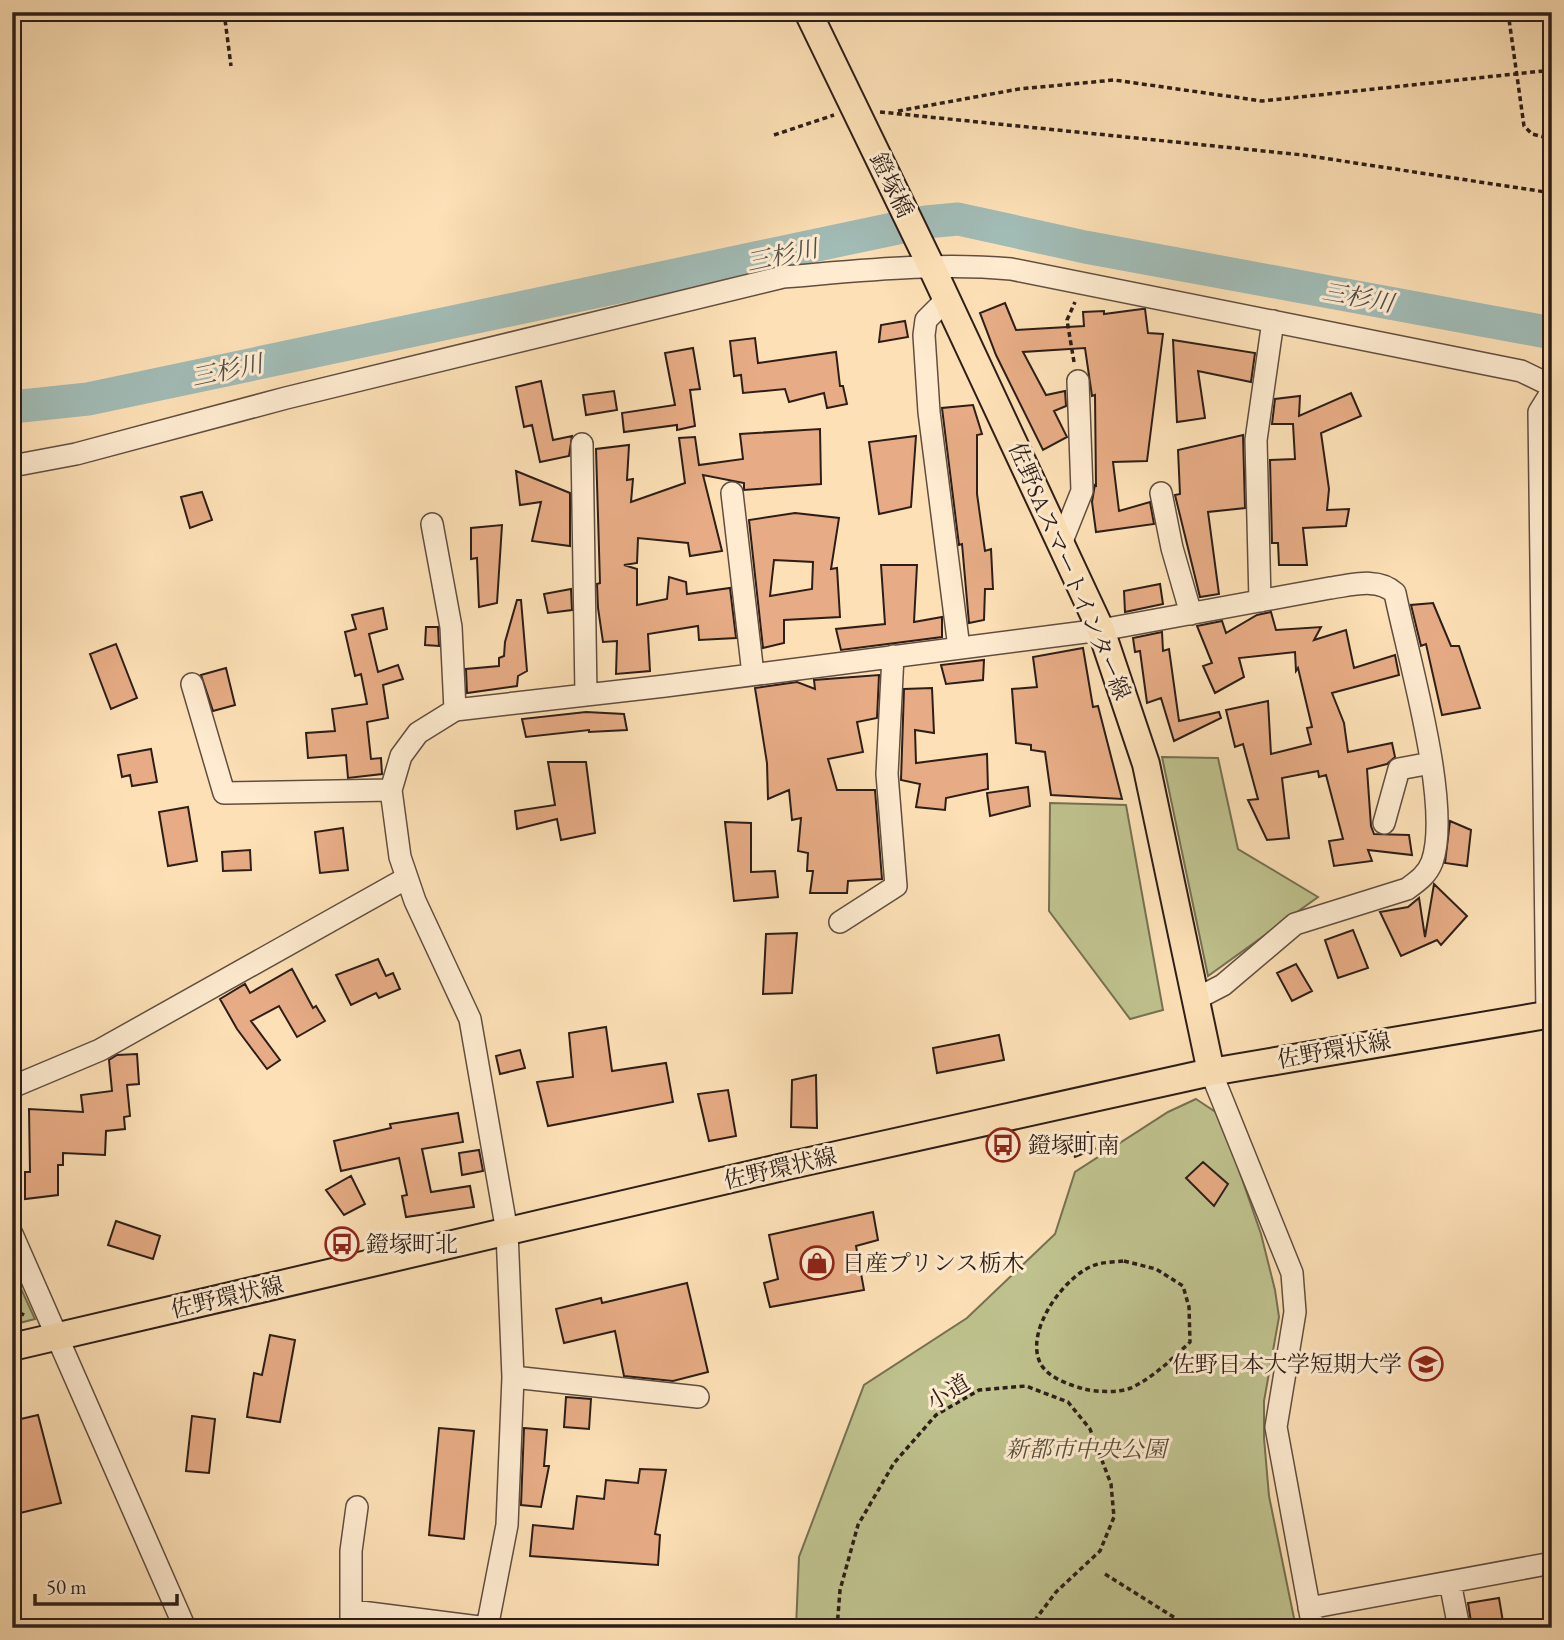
<svg xmlns="http://www.w3.org/2000/svg" width="1564" height="1640" font-family="'EB Garamond','Noto Serif JP',serif">
	<style>
		.green { fill: #bfc28e; stroke: #767053; stroke-width: 2 }
		.lines { fill: none; stroke-linecap: round; stroke-linejoin: round }
		.river { stroke: #a1bbb5; stroke-width: 33 }
		.building { fill: #e7ac85; stroke: #2d1e18; stroke-width: 2; fill-rule: evenodd }
		.minor-casing { stroke: #614e40; stroke-width: 24 }
		.major-casing { stroke: #2d1e18; stroke-width: 30 }
		.path { stroke: #2d1e18; stroke-width: 3.5; stroke-dasharray: 5 3.5; stroke-linecap: butt }
		.minor { stroke: #feebd0; stroke-width: 21 }
		.major { stroke: #fde0b6; stroke-width: 26 }
		.labels { text-anchor: middle; dominant-baseline: central; stroke-width: 6; stroke-linejoin: round; paint-order: stroke }
		.street-label { font-size: 23px; fill: #2d1e18; stroke: #feebd0 }
		.poi-label { font-size: 23px; fill: #2d1e18; stroke: #feebd0; text-anchor: start }
		.park-label { font-size: 23px; font-style: italic; fill: #594f3b; stroke: #feebd0 }
		.water-label { font-size: 24px; font-style: italic; fill: #504d47; stroke: #feebd0 }
	</style>
	<rect width="100%" height="100%" fill="#fde0b6"/>
	<filter id="stains"><feTurbulence type="fractalNoise" baseFrequency=".00286" numOctaves="4"/><feColorMatrix values="0 0 0 0 .2 0 0 0 0 .09 0 0 0 0 .02 0 0 0 .5 -.17"/></filter>
	<radialGradient id="worn" r=".72"><stop offset=".6" stop-color="#630" stop-opacity="0"/><stop offset="1" stop-color="#630" stop-opacity=".3"/></radialGradient>
	<path class="green" d="M1162 757 1218 758 1238 849 1318 897 1208 976Z
		M1050 803 1126 805 1163 1010 1130 1019 1049 911Z
		M1196 1099 1220 1115 1261 1234 1275 1290 1279 1317 1264 1401V1438L1269 1496 1296 1628H796L799 1557 864 1385 967 1318 1055 1234 1075 1172 1168 1112Z
		M12 1269 35 1319 12 1325Z"/>
	<g class="lines">
		<path class="river" d="M12 407 88 399 926 222 958 219 1085 247 1552 333"/>
	</g>
	<path class="building" d="M1005 303 1016 330 1084 326 1083 312 1104 311V314L1142 309H1145L1148 333 1163 334 1147 461 1113 462 1119 511 1150 502 1154 524 1096 532 1092 502 1095 484 1096 487 1095 395 1092 396 1085 348 1023 352 1046 395 1065 391 1066 406 1054 411 1067 437 1043 450 996 355 980 313Z
		M905 321 908 337 879 342 881 325Z
		M755 338 758 363 836 352 840 386H843L847 404 827 408 824 393 789 402 785 389 743 393 741 375 734 376 730 341Z
		M1173 340 1255 353 1251 382 1198 371 1205 418 1177 422Z
		M693 348 700 389 690 390 695 426 677 430V425L624 432 622 413 675 405 665 353Z
		M541 381 553 440 572 436 569 456 540 462 532 425 524 427 516 387Z
		M614 391 617 410 586 415 583 395Z
		M1351 393 1361 416 1321 433 1329 489 1327 510 1349 509 1346 526 1303 528 1307 565H1279L1278 543H1272L1270 460 1295 459 1293 424H1272L1275 399 1300 396 1299 416Z
		M973 405 982 434 977 435V494L985 551 991 549 993 589H985L984 620 969 623 962 544 959 545 942 408Z
		M820 429 821 484 744 490V483L703 475 722 551 690 556 688 543 638 538 637 563 624 565 637 569V605L667 599 669 577 686 582 687 594 730 588 736 638 699 640 698 626 648 634 650 671 616 674 617 641 603 642 598 608 597 584 600 583 596 449 629 445 627 480 633 479 631 502 685 483 679 438 695 437 699 465 743 459 740 434Z
		M1243 435 1245 508 1208 512 1219 594 1200 597 1175 495 1180 494 1178 450Z
		M916 436 911 507 879 514 869 442Z
		M516 471 570 493V546L532 541 541 502 520 505Z
		M202 492 212 520 190 528 181 497Z
		M795 513 839 518 831 569 837 568 840 617 784 620V643L763 648 749 520ZM774 560 813 562 812 589 770 596Z
		M502 525 497 603 479 607 477 558 471 559V528Z
		M881 565H917L914 622 942 617V637L841 650 836 629 885 624Z
		M1160 584 1163 604 1125 612 1124 591Z
		M571 589 572 610 548 613 544 594Z
		M517 600H521L527 671 518 676 517 686 467 693 466 669 499 666V658L504 656 505 642Z
		M1433 603 1451 646H1459L1480 708 1442 715 1426 644 1421 646 1411 605Z
		M383 608 387 629 369 634 378 672 398 665 403 679 383 685 388 718 367 722 371 759 381 758 382 774 348 778 346 755 308 758 306 733 335 731 332 709 367 704 361 674 355 676 345 632 356 629 352 615Z
		M1271 612 1276 630 1321 627 1314 640 1346 630 1354 668 1395 655 1399 675 1332 693 1344 723 1348 752 1392 743 1395 757 1387 764 1367 769 1371 826 1374 834 1409 835 1412 855 1368 850 1372 861 1334 866 1329 841 1343 839 1326 775 1319 777 1318 771 1282 778 1289 838 1267 840 1248 800 1258 799 1243 744 1235 747 1226 710 1268 701 1271 754 1311 744 1307 728 1312 727 1298 668 1296 671 1295 652 1239 658 1244 677 1215 693 1203 666 1212 663 1197 626 1222 621 1226 633 1257 615Z
		M426 627H438L439 646 425 645Z
		M1162 632 1163 651 1169 649 1179 721 1219 712 1221 718 1174 741 1161 698 1147 703 1140 651 1135 652 1133 638Z
		M116 644 137 698 111 709 90 654Z
		M1083 648 1093 707 1098 706 1122 799 1051 795 1045 752 1031 750V745L1016 743 1012 689 1037 687 1033 657Z
		M984 660 983 680 946 684 941 665Z
		M226 668 235 705 213 711 201 675Z
		M879 675 877 718 857 722 863 752 828 759 837 790H875L882 879 848 881 847 893H810L813 871H807L808 853 798 851 801 818 792 820 789 790 768 799 767 763 755 688 797 682 815 689 814 680Z
		M932 688 934 733 915 730 916 763 987 754 988 789 946 798 945 810 916 807 920 784 901 780 904 689Z
		M586 712 624 714 627 730 589 732V730L526 737 522 719Z
		M151 749 157 782 132 786 130 775 122 777 118 755Z
		M548 762H586L595 833 561 840 557 819 517 829 515 811 555 805Z
		M1028 787 1030 806 990 816 987 793Z
		M188 807 197 861 168 866 159 812Z
		M1450 821 1471 830 1467 866 1445 863Z
		M725 822 751 823V872L775 871 778 897 734 901Z
		M343 828 348 870 320 873 315 832Z
		M250 850 251 870 223 871 222 852Z
		M1434 884 1467 916 1441 945 1437 940 1401 956 1380 912 1408 907 1419 898 1425 937Z
		M1353 930 1368 968 1338 978 1325 940Z
		M797 933 792 993 763 994 766 934Z
		M378 959 386 976 393 973 400 989 379 998 376 993 351 1005 336 975Z
		M1296 964 1312 991 1292 1001 1277 973Z
		M292 969 313 1008 316 1006 325 1021 297 1037 279 1006 251 1021 280 1060 267 1069 237 1029 220 999 245 984 250 993Z
		M606 1027 612 1071 666 1063 673 1102 548 1126 537 1082 573 1077 569 1033Z
		M999 1035 1004 1060 937 1073 933 1048Z
		M520 1050 525 1068 500 1074 496 1056Z
		M137 1054 139 1084 127 1085 130 1116 124 1117 125 1129 106 1131 105 1155 63 1153V1165H58V1195L25 1199V1172H30L29 1109 83 1112 81 1095 112 1091 109 1060 117 1055Z
		M816 1075 817 1128 791 1127 792 1080Z
		M728 1090 736 1136 709 1141 698 1094Z
		M458 1113 463 1142 422 1149 431 1192 470 1186 474 1207 406 1217 402 1196 407 1195 399 1158 341 1171 334 1141 391 1128 390 1124Z
		M1088 1132 1095 1149 1075 1157 1068 1141Z
		M479 1150 483 1171 462 1175 459 1153Z
		M1203 1162 1228 1184 1214 1206 1186 1178Z
		M351 1176 365 1204 344 1215 326 1190Z
		M873 1212 878 1240 856 1246 864 1290 770 1307 764 1283 778 1279 769 1235Z
		M116 1221 160 1236 153 1259 108 1245Z
		M687 1283 708 1372 673 1381 624 1376 615 1331 564 1343 556 1309 601 1298 602 1303Z
		M270 1335 295 1340 280 1422 247 1417 254 1373 262 1375Z
		M566 1397 591 1399 589 1429 564 1427Z
		M38 1415 61 1503 12 1515V1421Z
		M192 1416 215 1419 209 1473 186 1471Z
		M439 1428 474 1431 464 1539 429 1535Z
		M524 1428 547 1430 544 1466H549L541 1507 521 1505Z
		M640 1469 666 1470 655 1534 660 1535 658 1565 530 1556 533 1525 573 1529 577 1496 604 1499 606 1480 638 1483Z
		M1499 1598 1504 1628H1472L1468 1603Z"/>
	<g class="lines">
		<defs>
			<path id="minor" d="M947 299 926 320 924 335 929 412 959 648
				M582 444 586 695
				M12 466 76 454 286 398 783 277C858 271 936 262 1011 269L1521 371 1552 386
				M732 493 753 674
				M1161 493 1172 548 1191 614
				M432 524 451 627 455 710
				M1062 541 1082 491 1078 381
				M1260 601 1256 440 1273 321
				M192 684 224 793 391 790
				M1384 823 1399 769 1431 763
				M840 922 896 886 887 774 893 656
				M1547 1015 1539 412 1552 391
				M1211 1072 1292 1273 1295 1312 1276 1427 1313 1628
				M12 1087 100 1050 405 879
				M12 1234 185 1628
				M513 1377 698 1397
				M1450 1582 1459 1628
				M1309 1608 1552 1563
				M353 1611 487 1628
				M351 1628V1551L357 1507
				M487 1628 507 1525 513 1377 507 1232 470 1019 415 901 400 857 391 790 401 756 418 733 455 710 665 686 1101 630 1330 588C1352 585 1378 577 1395 593 1408 657 1452 805 1432 862 1427 875 1418 881 1407 889L1295 924 1223 985 1194 1000"/>
			<path id="major" d="M808 12 932 268 1101 630 1146 764 1211 1072
				M12 1347 787 1166 1211 1072 1552 1014"/>
		</defs>
		<use href="#minor" class="minor-casing"/>
		<use href="#major" class="major-casing"/>
		<path class="path" d="M224 12 231 66
			M1508 12 1524 126 1532 134 1552 139
			M898 111 1019 89 1114 80 1262 101 1552 70
			M880 112 1303 155 1552 193
			M774 135 834 115
			M1074 362 1067 320 1075 302
			M1124 1261 1156 1269 1183 1286 1189 1307 1190 1342C1172 1359 1154 1377 1131 1388 1118 1393 1097 1392 1084 1389 1070 1385 1051 1379 1042 1366 1021 1334 1066 1272 1098 1264 1106 1262 1116 1262 1124 1261Z
			M12 1309 26 1316
			M1105 1574 1191 1628
			M837 1628 840 1590 858 1525 894 1463 936 1415 979 1390 1026 1386 1068 1402 1090 1429 1111 1484 1114 1517 1100 1551 1056 1592 1029 1628"/>
		<use href="#minor" class="minor"/>
		<use href="#major" class="major"/>
	</g>
	<defs>
		<symbol id="bus-ring" viewBox="-11 -11 22 22"><circle r="9.5" fill="#feebd0" stroke="#8f2418" stroke-width="1.5"/><path d="M-5-6H5V4H4V6H2V4H-2V6H-4V4H-5ZM-3.5-4V0h7V-4ZM-3.5 1.2v1.5H-2V1.2ZM2 1.2v1.5H3.5V1.2Z" fill="#8f2418"/></symbol>
		<symbol id="shop-ring" viewBox="-11 -11 22 22"><circle r="9.5" fill="#feebd0" stroke="#8f2418" stroke-width="1.5"/><path d="M-5-2.5h2.3a2.7 3.5 0 0 1 5.4 0H5L5.5 6h-11ZM-1.5-2.5h3a1.5 2.3 0 0 0-3 0Z" fill="#8f2418"/></symbol>
		<symbol id="university-ring" viewBox="-11 -11 22 22"><circle r="9.5" fill="#feebd0" stroke="#8f2418" stroke-width="1.5"/><path d="M0-5L7-2L0 1L-7-2ZM-4 1L0 2.5L4 1V4Q0 6-4 4Z" fill="#8f2418"/></symbol>
	</defs>
	<g fill-rule="evenodd">
		<use href="#bus-ring" x="984" y="1126" width="38" height="38"/>
		<use href="#bus-ring" x="323" y="1225" width="38" height="38"/>
		<use href="#shop-ring" x="798" y="1244" width="38" height="38"/>
		<use href="#university-ring" x="1407" y="1345" width="38" height="38"/>
	</g>
	<g class="labels">
		<g class="street-label">
			<text transform="translate(892 185) rotate(64)">鐙塚橋</text>
			<text transform="translate(1070 571) rotate(67)">佐野SAスマートインター線</text>
			<text transform="translate(1334 1050) rotate(-10)">佐野環状線</text>
			<text transform="translate(780 1168) rotate(-13)">佐野環状線</text>
			<text transform="translate(227 1297) rotate(-13)">佐野環状線</text>
			<text transform="translate(948 1392) rotate(-31)">小道</text>
		</g>
		<g class="poi-label">
			<text x="1028" y="1145">鐙塚町南</text>
			<text x="366" y="1244">鐙塚町北</text>
			<text x="842" y="1263">日産プリンス栃木</text>
			<text x="1402" y="1364" text-anchor="end">佐野日本大学短期大学</text>
		</g>
		<g class="park-label">
			<text x="1086" y="1449">新都市中央公園</text>
		</g>
		<g class="water-label">
			<text transform="translate(782 255) rotate(-12)">三杉川</text>
			<text transform="translate(1358 297) rotate(10)">三杉川</text>
			<text transform="translate(227 370) rotate(-12)">三杉川</text>
		</g>
	</g>
	<rect width="1564" height="1640" fill="none" stroke="#fde0b6" stroke-width="42"/>
	<rect x="14" y="14" width="1536" height="1612" fill="none" stroke="#2d1e18" stroke-width="3.5"/>
	<rect x="21" y="21" width="1522" height="1598" fill="none" stroke="#2d1e18" stroke-width="2"/>
	<path d="M35 1594v10h142v-10" fill="none" stroke="#2d1e18" stroke-width="3.5"/>
	<text x="46" y="1594" font-size="21" fill="#2d1e18" stroke="#feebd0" stroke-width="5" paint-order="stroke">50 m</text>
	<rect width="100%" height="100%" filter="url(#stains)"/>
	<rect width="100%" height="100%" fill="url(#worn)"/>
</svg>
